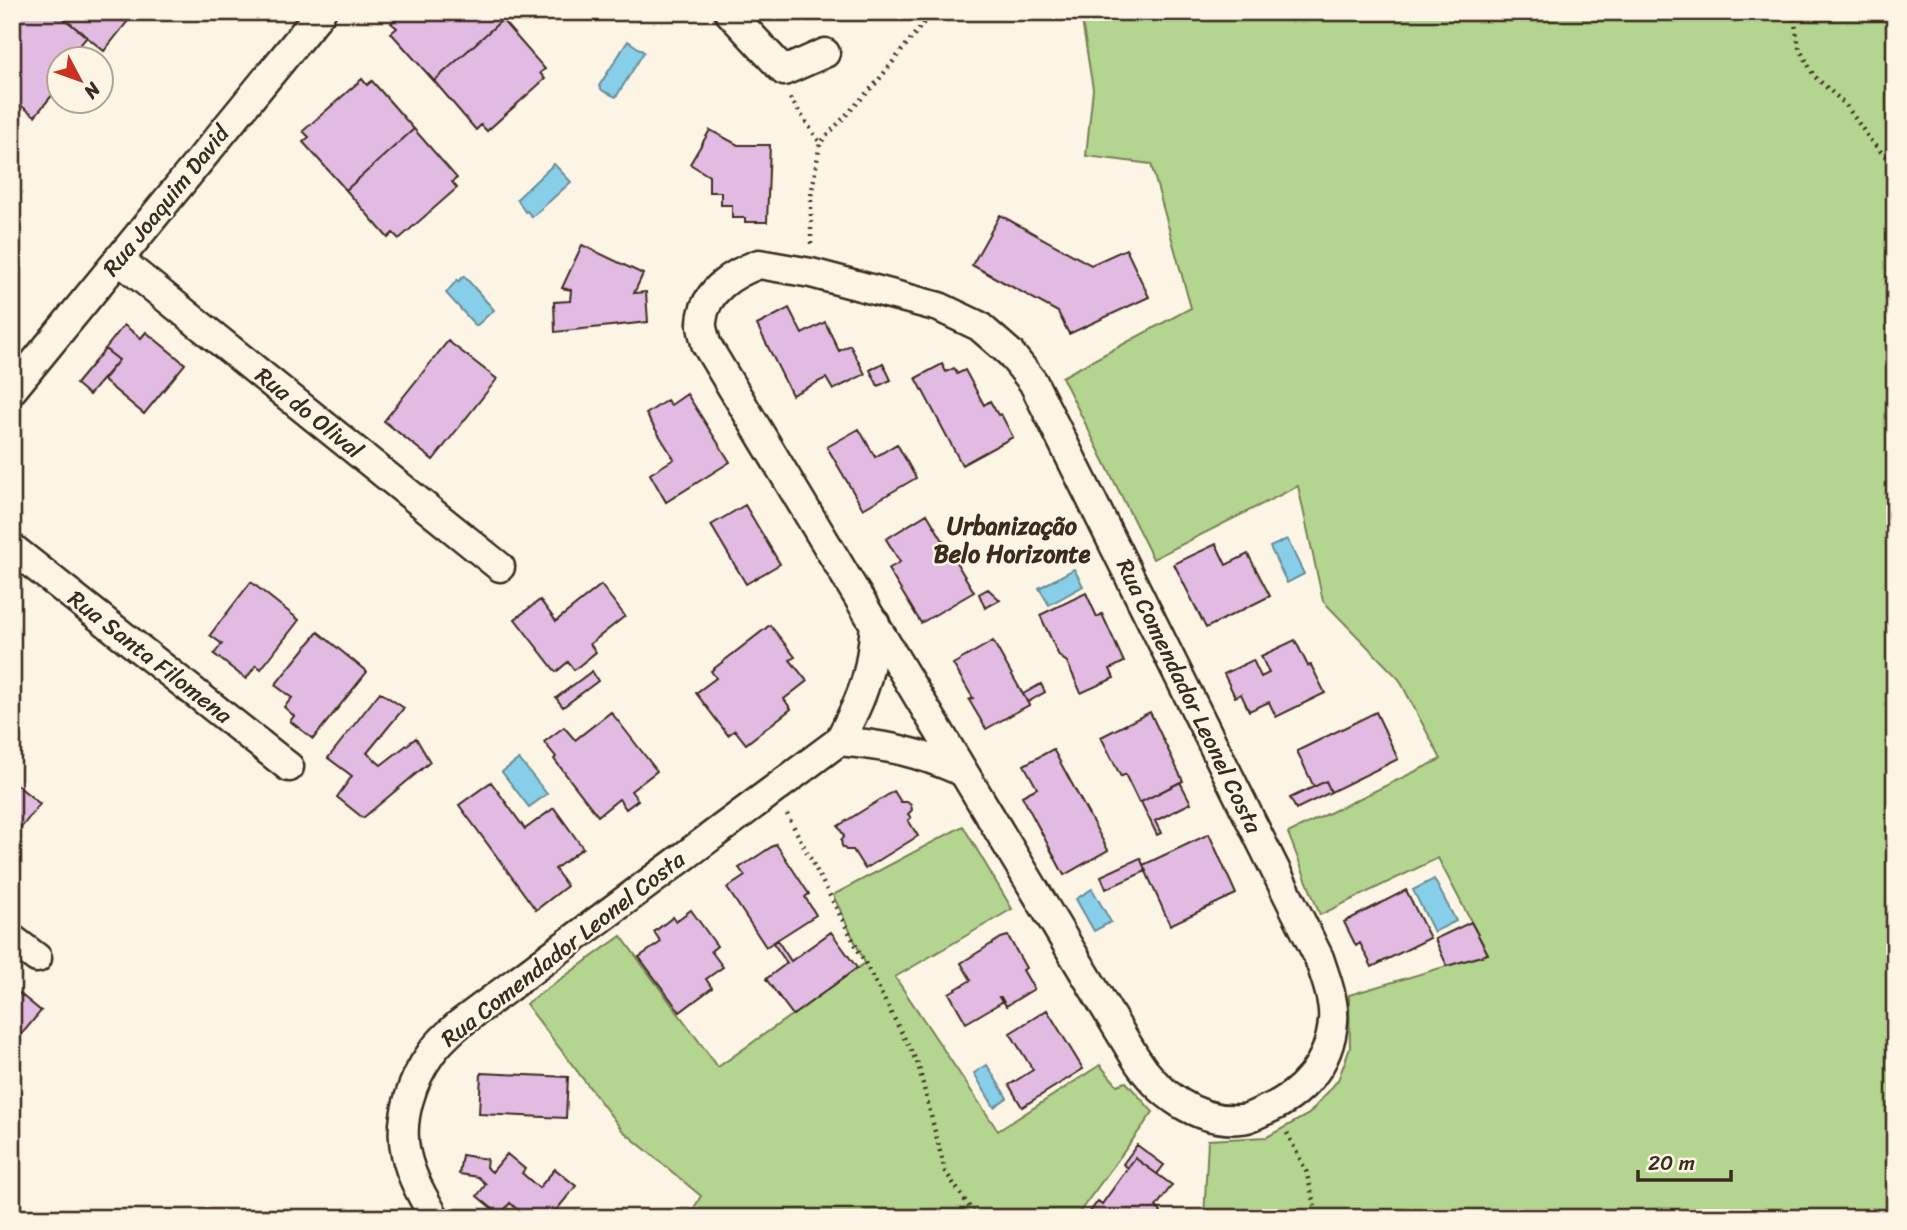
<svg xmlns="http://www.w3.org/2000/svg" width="1907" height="1230" font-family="Sriracha,sans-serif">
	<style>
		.green { fill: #b3d58f; stroke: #778056; stroke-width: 2 }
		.water { fill: #87cfe8; stroke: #698d97; stroke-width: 2 }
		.building { fill: #e2bbe3; stroke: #3b2a1e; stroke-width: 2 }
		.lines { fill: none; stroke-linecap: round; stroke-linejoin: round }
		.street-casing { stroke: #3b2a1e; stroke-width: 33 }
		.path { stroke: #3b2a1e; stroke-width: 4.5; stroke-dasharray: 2 5; stroke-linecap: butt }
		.street { stroke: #fcf5e5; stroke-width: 28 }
		.labels { text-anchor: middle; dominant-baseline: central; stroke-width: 5; stroke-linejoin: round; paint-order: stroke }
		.street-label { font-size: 23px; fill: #3b2a1e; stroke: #fcf5e5 }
		.neighbourhood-label { font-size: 24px; font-weight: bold; fill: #3b2a1e; stroke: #fcf5e5 }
	</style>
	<rect width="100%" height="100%" fill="#fcf5e5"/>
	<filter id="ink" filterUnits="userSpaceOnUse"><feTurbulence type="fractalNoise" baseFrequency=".0143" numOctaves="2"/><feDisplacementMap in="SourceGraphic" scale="14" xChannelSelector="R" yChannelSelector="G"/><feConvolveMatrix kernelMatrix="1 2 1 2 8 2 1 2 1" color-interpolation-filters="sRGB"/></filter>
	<g filter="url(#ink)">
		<path class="green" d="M1085 12H1895V1218H1204L1208 1140 1267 1137 1309 1114 1338 1080 1350 1048 1349 995 1488 954 1438 858 1320 915 1288 833 1441 759 1399 679 1323 601 1298 486 1153 559 1062 377 1191 308 1151 164 1086 156 1093 89 1082 21Z
			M963 826 1012 909 895 977 998 1131 1100 1065 1117 1085 1126 1082 1153 1112 1075 1218H688L701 1196 622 1130 526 1004 621 936 718 1067 865 963 833 895Z"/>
		<path class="water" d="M628 41 644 52 616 97 603 91 599 86Z
			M554 164 571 182 532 217 527 211 525 212 517 199Z
			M464 276 494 310 476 326 446 293 457 280 458 282Z
			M1287 539 1304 574 1287 583 1270 547Z
			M1074 569 1083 586 1049 605 1039 588Z
			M519 759 547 794 529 807 502 772Z
			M1434 879 1456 921 1434 932 1413 890Z
			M1092 889 1111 922 1094 931 1076 899Z
			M987 1065 1007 1098 994 1107 974 1073Z"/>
		<path class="building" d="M12 12H56L87 37 70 57 73 60H60V98L54 93 35 116 12 99Z
			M56 12H135L104 51Z
			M403 12H495L502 20 434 81 391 33 397 28 391 23Z
			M502 20 545 69 540 73 545 79 487 131 481 125 476 130 434 81Z
			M362 79 367 85 372 81 414 129 346 190 303 142 309 137 303 131Z
			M414 129 457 178 452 182 457 188 399 239 393 233 388 238 346 190Z
			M710 130 738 145H770L767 222H745V218H732V205H721V192H709V176L690 164Z
			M1000 215 1091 265 1126 249 1149 297 1069 334 1058 312 972 265Z
			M582 245 643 274 634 293 646 292 648 322 555 332 554 302 570 301 571 290 562 288Z
			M789 308 802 334 825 322 839 351 850 345 865 374 833 390 826 378 792 395 757 325Z
			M124 325 141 338 146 332 185 364 144 414 103 380 119 360 105 349Z
			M448 341 497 379 433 460 384 421Z
			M105 349 119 360 89 395 76 384Z
			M883 363 891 380 878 386 870 370Z
			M942 364 946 372 954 368 957 374 965 370 984 405 990 401 998 415 1001 414 1013 437 962 465 916 378Z
			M687 394 730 462 666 502 650 474 674 459 646 414 667 400 671 405Z
			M859 429 875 457 897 444 916 478 863 509 827 447Z
			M745 505 780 564 746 584 711 525Z
			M927 514 974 592 921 623 888 569 900 562 886 539Z
			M1216 544 1226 565 1248 554 1270 596 1206 628 1174 564Z
			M251 582 299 620 261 669 256 665 246 679 214 654 222 644 210 635Z
			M601 585 625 616 590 644 596 652 574 670 568 662 556 672 515 619 540 600 556 621Z
			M988 589 1000 600 985 608 979 594Z
			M1086 593 1097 617 1102 614 1124 662 1110 669 1114 678 1081 693 1067 662 1059 656 1040 615Z
			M770 625 795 657 790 660 807 681 784 699 791 709 746 744 735 730 728 735 696 693 716 678 711 671Z
			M318 632 367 672 313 739 290 721 294 716 284 707 292 698 275 685Z
			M1295 640 1308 666 1311 665 1325 693 1276 717 1269 702 1249 711 1241 694 1235 697 1224 674 1253 660 1261 677 1269 673 1261 656Z
			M993 641 1029 705 986 729 969 700 973 698 953 664Z
			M592 671 598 681 563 707 556 698Z
			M1041 684 1045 692 1028 702 1023 694Z
			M380 692 404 708 367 753 381 765 416 738 430 762 363 818 337 797 352 776 328 758Z
			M611 712 657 771 631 791 638 800 626 809 619 799 598 816 554 759 556 757 544 742 564 727 575 740Z
			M1150 712 1183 781 1139 803 1125 774 1121 777 1101 737Z
			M1376 712 1398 759 1331 792 1326 781 1314 787 1297 751Z
			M1053 749 1108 850 1064 875 1022 796 1037 788 1024 765Z
			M12 781 40 804 12 839Z
			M1326 781 1331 792 1296 809 1290 798Z
			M491 782 525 829 554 808 583 848 555 869 567 886 536 910 459 805Z
			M1180 782 1191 803 1155 821 1161 833 1157 835 1141 802Z
			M894 791 901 802H907L911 805 912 810 908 814 911 818 908 820 918 836 865 869 853 850H846L842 846 841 840 844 836 838 826Z
			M1209 834 1236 894 1170 925 1143 865Z
			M776 844 809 894 805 897 816 915 766 947 727 888 745 876 739 868Z
			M1140 858 1146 871 1106 889 1101 876Z
			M1406 890 1430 938 1372 967 1360 943 1356 946 1344 922Z
			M691 910 717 946 711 951 723 967 706 979 712 988 680 1012 639 957 661 942 654 932 673 917 676 921Z
			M1471 922 1488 954 1447 966 1435 939Z
			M831 932 857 968 793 1015 766 979 787 963 773 943 777 940 791 961Z
			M1008 936 1026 968 1023 970 1034 989 1006 1006 1001 997H999L1002 1002 966 1023 949 993 971 980 961 963 1001 938Z
			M14 989 41 1011 12 1046V990Z
			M1047 1010 1083 1069 1022 1107 1009 1085 1033 1070 1010 1033Z
			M481 1073 568 1077 566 1118 479 1114Z
			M1137 1145 1164 1165 1157 1174 1135 1158 1128 1168 1123 1164Z
			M507 1154 525 1169 522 1173 539 1188 555 1169 576 1186 550 1218H511L518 1210 510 1203 500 1215 477 1196 486 1184 478 1177 459 1174 462 1155 487 1159 486 1167 492 1172Z
			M1135 1158 1172 1185 1156 1207 1161 1212 1157 1218H1089L1087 1216 1098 1201 1102 1204Z"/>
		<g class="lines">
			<defs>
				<path id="street" d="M729 12 784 71 825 53
					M118 259 500 567
					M759 264 811 273 939 307 979 326 1010 353 1033 382 1319 958C1325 977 1335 1001 1333 1021 1330 1064 1301 1097 1261 1112 1255 1115 1248 1119 1241 1119 1197 1123 1157 1093 1135 1057L706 344C705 337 701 328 702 322 704 291 734 273 759 264Z
					M12 390 321 12
					M12 548 289 767
					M839 741C888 746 916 751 961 771
					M12 939 37 958
					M435 1218C423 1198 411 1177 406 1154 398 1120 412 1079 432 1052 439 1042 449 1033 458 1025L839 741C864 695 871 675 875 623"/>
			</defs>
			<use href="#street" class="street-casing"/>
			<path class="path" d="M1793 12 1799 47 1814 76 1845 104 1871 141 1895 167
				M790 98 820 143
				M811 244V196L820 143 877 82 932 12
				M787 814 918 1064 945 1171 977 1218
				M1287 1133 1306 1171 1318 1218"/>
			<use href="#street" class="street"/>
		</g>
	</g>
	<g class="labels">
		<g class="street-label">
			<text transform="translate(166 201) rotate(-51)">Rua Joaquim David</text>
			<text transform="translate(309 413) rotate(39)">Rua do Olival</text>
			<text transform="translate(150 657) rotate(38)">Rua Santa Filomena</text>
			<text transform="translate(1189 696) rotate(64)">Rua Comendador Leonel Costa</text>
			<text transform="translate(563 949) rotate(-38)">Rua Comendador Leonel Costa</text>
		</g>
		<g class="neighbourhood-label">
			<text x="1012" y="526">Urbanização<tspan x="1012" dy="28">Belo Horizonte</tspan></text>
		</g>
	</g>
	<rect width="1907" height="1230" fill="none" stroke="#fcf5e5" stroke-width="42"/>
	<rect x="21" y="21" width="1865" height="1188" fill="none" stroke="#3b2a1e" stroke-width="2.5" filter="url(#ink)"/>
	<g transform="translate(80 80) rotate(131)"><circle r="33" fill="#fcf5e5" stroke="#afa495" stroke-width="2"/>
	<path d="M0-5L12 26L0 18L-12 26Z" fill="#c8321e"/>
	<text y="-10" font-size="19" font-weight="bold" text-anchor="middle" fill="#3b2a1e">N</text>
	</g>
	<path d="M1638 1170v10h93v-10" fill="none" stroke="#3b2a1e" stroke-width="3.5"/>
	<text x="1648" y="1170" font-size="21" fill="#3b2a1e" stroke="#fcf5e5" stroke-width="5" paint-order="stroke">20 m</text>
</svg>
